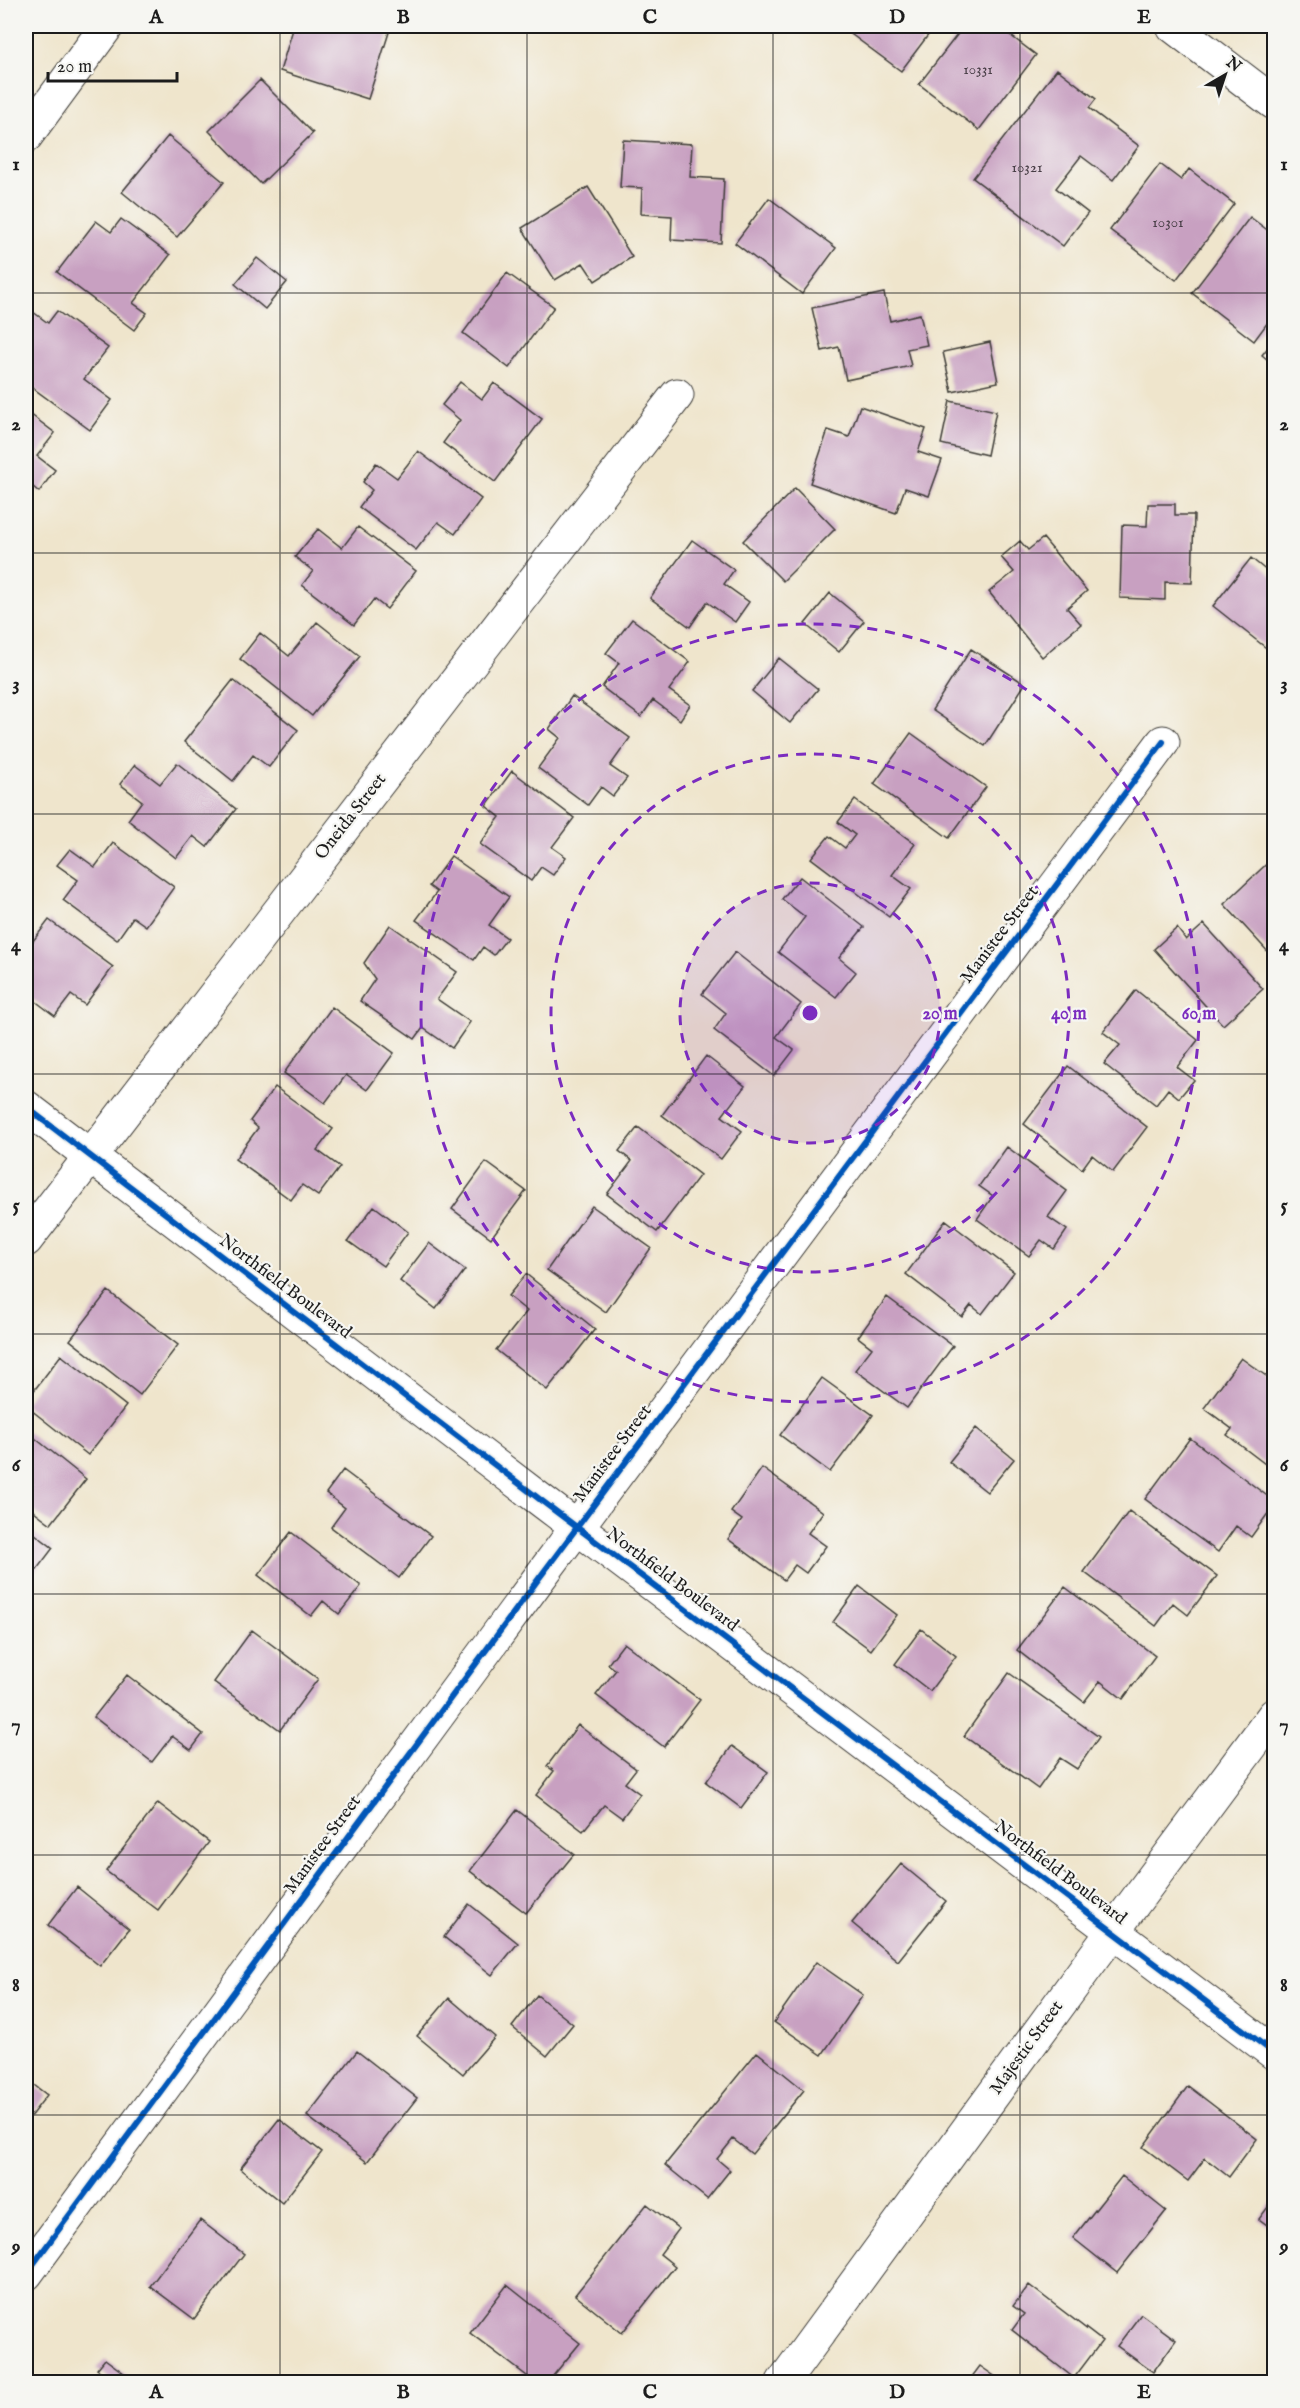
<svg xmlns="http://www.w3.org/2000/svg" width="1300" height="2408" font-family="'IM FELL English',serif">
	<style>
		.building { fill: #c8a0c1 }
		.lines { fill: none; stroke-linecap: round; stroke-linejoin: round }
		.street-casing { stroke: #3c3a36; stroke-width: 35 }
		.street { stroke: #fff; stroke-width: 33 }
		.cycleway-casing { stroke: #f6f6f2; stroke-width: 10 }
		.cycleway { stroke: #0057b8; stroke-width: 6 }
		.grid { fill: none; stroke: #1c1c1c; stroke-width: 1.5; stroke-opacity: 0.55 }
		.ring { fill: none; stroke: #7b2cbf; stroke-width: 3; stroke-dasharray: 10 8 }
		.labels { text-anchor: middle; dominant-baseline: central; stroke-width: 4.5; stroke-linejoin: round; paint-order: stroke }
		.number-label { font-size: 15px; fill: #473d45 }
		.street-label { font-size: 18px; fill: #1c1c1c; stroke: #f6f6f2 }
		.centre { fill: #7b2cbf; stroke: #f6f6f2; stroke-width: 3 }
		.ring-label { font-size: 18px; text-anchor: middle; font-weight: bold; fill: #7b2cbf; stroke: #f6f6f2; stroke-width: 4.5; stroke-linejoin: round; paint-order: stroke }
		.neatline { fill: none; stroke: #1c1c1c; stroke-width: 2 }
		.grid-label { font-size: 20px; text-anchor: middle; font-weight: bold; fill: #1c1c1c }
	</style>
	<rect width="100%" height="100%" fill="#f6f6f2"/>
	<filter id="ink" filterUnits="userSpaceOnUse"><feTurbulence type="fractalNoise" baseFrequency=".0167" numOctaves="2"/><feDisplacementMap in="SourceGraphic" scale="12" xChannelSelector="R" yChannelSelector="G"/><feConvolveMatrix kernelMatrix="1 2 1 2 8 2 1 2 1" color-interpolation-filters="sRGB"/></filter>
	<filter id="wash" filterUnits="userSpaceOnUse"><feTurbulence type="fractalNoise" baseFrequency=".008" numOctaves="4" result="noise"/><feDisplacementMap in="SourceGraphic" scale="24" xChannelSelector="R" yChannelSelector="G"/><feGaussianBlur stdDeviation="1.35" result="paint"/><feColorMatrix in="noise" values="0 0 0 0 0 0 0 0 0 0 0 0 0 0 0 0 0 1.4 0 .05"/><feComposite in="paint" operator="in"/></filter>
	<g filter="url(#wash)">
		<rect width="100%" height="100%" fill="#efe5cc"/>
		<g id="blocks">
			<path class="building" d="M294 26 316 27 391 26 368 99 280 71Z
				M840 26H935L901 71Z
				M964 26H998L1036 55 979 130 919 84Z
				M1057 69 1096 99 1089 108 1139 146 1113 180 1081 156 1056 188 1088 213 1063 246 973 178Z
				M260 80 313 133 261 184 209 131Z
				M168 136 224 182 177 237 122 192Z
				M623 140 692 144 690 177 724 179 721 243 671 240 672 216 641 214 642 188 620 187Z
				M1160 164 1181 180 1189 169 1234 204 1176 280 1110 230Z
				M588 187 632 257 595 281 583 263 555 280 522 228Z
				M769 198 836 248 802 294 735 243Z
				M1250 217 1274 235V314L1254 341 1192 293Z
				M121 219 170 255 133 303 147 313 134 330 57 272 96 221 111 232Z
				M257 258 287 282 265 309 235 284Z
				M507 273 554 307 509 368 463 333Z
				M884 293 890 321 920 314 927 345 907 349 911 366 846 380 839 347 822 351 812 308Z
				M29 309 48 323 57 311 108 348 84 379 112 400 90 430 26 383V314Z
				M1274 340V365L1262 355Z
				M990 342 998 382 952 392 943 352Z
				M460 382 482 399 494 383 542 419 495 482 443 443 460 420 442 405Z
				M950 401 996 411 987 455 941 444Z
				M860 406 926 429 918 452 942 460 929 496 905 488 896 513 810 483 828 430 849 437Z
				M26 411 55 433 37 456 55 470 39 492 26 481Z
				M418 451 481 499 455 534 438 522 416 550 359 507 372 490 363 482 376 463 397 478Z
				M795 488 835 529 783 581 743 541Z
				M1148 504H1175V515H1194L1192 583 1165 582V600L1120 598 1122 525 1147 526Z
				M358 527 416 571 387 609 374 599 354 625 302 585 313 571 295 557 318 529 342 548Z
				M1043 538 1087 591 1067 608 1081 624 1042 657 989 592 1014 572 1001 557 1020 541 1028 550Z
				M692 540 734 570 724 584 749 602 735 622 707 602 690 627 650 598Z
				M1251 558 1274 577V645L1270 651 1213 606Z
				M830 593 864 621 839 652 805 624Z
				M632 619 690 662 669 690 690 705 680 720 653 700 641 717 602 687 619 663 606 653Z
				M317 622 360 656 312 716 240 659 260 633 289 656Z
				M971 649 1025 684 985 746 932 710Z
				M779 658 818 689 790 723 752 691Z
				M233 680 298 730 269 767 253 755 233 781 184 742Z
				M572 696 630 738 610 766 627 778 613 796 601 787 588 805 538 768 560 738 549 729Z
				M911 733 986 787 949 838 874 784Z
				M177 763 236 809 207 847 193 836 176 858 128 820 142 801 120 784 135 765 160 784Z
				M512 771 574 818 552 847 566 857 553 875 541 867 531 881 480 844 500 817 486 806Z
				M855 800 915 844 892 875 911 889 889 917 811 858 829 836 845 848 855 835 838 822Z
				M113 843 174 887 146 926 133 917 117 940 63 900 78 880 57 865 70 849 95 867Z
				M451 856 509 897 489 925 507 938 494 955 483 947 474 960 416 920 437 892 429 886Z
				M1274 857V952L1271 955 1224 904Z
				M800 877 864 927 839 958 856 972 836 997 778 952 805 917 782 899Z
				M49 920 113 967 85 1005 71 995 55 1016 26 994V935L33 941Z
				M1204 924 1263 989 1223 1025 1154 949 1177 928 1186 940Z
				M390 925 457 972 437 999 470 1022 452 1048 423 1028 415 1039 360 1001 375 979 364 963Z
				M735 952 801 1004 776 1037 794 1050 774 1076 714 1030 726 1013 702 994Z
				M1136 990 1198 1040 1177 1067 1194 1080 1179 1098 1168 1089 1156 1105 1104 1064 1120 1045 1103 1032Z
				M332 1007 394 1053 367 1090 346 1075 325 1103 284 1073Z
				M706 1056 745 1086 722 1116 742 1131 721 1159 662 1115Z
				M1068 1066 1147 1127 1113 1172 1092 1155 1082 1169 1024 1124Z
				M275 1087 333 1129 317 1150 340 1167 318 1196 302 1185 291 1200 235 1159 258 1128 250 1121Z
				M638 1127 700 1175 657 1232 607 1194 632 1161 619 1151Z
				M1007 1147 1067 1191 1048 1217 1067 1230 1054 1249 1041 1240 1029 1256 977 1219 993 1196 979 1186Z
				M486 1162 526 1191 491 1238 452 1209Z
				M374 1206 408 1232 383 1266 348 1241Z
				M592 1206 651 1248 606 1312 547 1270Z
				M946 1220 1014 1272 982 1314 971 1305 962 1317 906 1274Z
				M429 1243 465 1270 436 1309 400 1281Z
				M526 1274 595 1329 547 1390 496 1350 527 1311 508 1296Z
				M108 1291 178 1345 140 1395 70 1340Z
				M887 1297 953 1346 907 1408 855 1370 872 1348 858 1337Z
				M61 1355 126 1406 88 1455 26 1406V1401Z
				M1241 1358 1273 1381 1274 1379 1273 1470 1227 1435 1232 1429 1204 1408Z
				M822 1378 873 1415 830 1472 780 1435Z
				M976 1428 1014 1459 987 1492 949 1462Z
				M26 1431 86 1479 51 1524 26 1505Z
				M1190 1438 1274 1501V1505L1251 1537 1236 1526 1218 1552 1145 1499Z
				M762 1468 823 1512 808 1533 826 1546 806 1573 795 1565 784 1580 728 1539 742 1520 731 1512Z
				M343 1470 431 1536 399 1578 331 1527 345 1508 326 1493Z
				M1129 1511 1217 1576 1188 1615 1173 1603 1156 1626 1084 1572Z
				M26 1527 53 1548 34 1573 26 1566Z
				M291 1532 361 1586 339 1614 323 1601 311 1616 258 1575Z
				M859 1586 897 1615 871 1650 833 1622Z
				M1065 1587 1155 1656 1123 1699 1100 1681 1084 1702 1017 1650Z
				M921 1629 956 1656 930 1691 895 1664Z
				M252 1630 318 1679 280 1730 214 1682Z
				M624 1643 700 1700 664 1747 596 1695 616 1670 608 1664Z
				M1009 1673 1099 1737 1077 1769 1060 1758 1038 1789 964 1736Z
				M127 1675 203 1734 191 1750 172 1736 152 1762 94 1717Z
				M578 1725 636 1769 625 1783 640 1794 622 1818 604 1805 583 1831 536 1795 554 1771 547 1766Z
				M732 1746 768 1772 741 1808 706 1782Z
				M158 1803 209 1842 158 1910 106 1871Z
				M517 1810 574 1854 526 1913 470 1871Z
				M901 1864 946 1901 898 1961 852 1923Z
				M77 1887 129 1929 100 1966 48 1925Z
				M469 1904 518 1943 492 1975 444 1937Z
				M816 1962 863 1995 822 2055 774 2022Z
				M537 1995 573 2024 547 2056 512 2027Z
				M449 1998 495 2037 463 2074 417 2036Z
				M357 2051 417 2098 367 2162 307 2116Z
				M757 2052 804 2090 752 2154 733 2139 717 2159 730 2170 707 2199 665 2165Z
				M26 2079 47 2095 26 2122Z
				M1188 2086 1257 2139 1229 2177 1205 2158 1188 2181 1143 2147Z
				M279 2119 322 2152 282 2203 240 2169Z
				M1122 2176 1166 2211 1117 2273 1073 2238Z
				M1274 2199V2230L1259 2219Z
				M647 2204 679 2229 660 2254 675 2266 622 2333 575 2295Z
				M200 2220 244 2254 194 2319 150 2286Z
				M507 2285 580 2343 548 2382H535L470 2333Z
				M1029 2285 1102 2341 1074 2378 1012 2330 1024 2314 1013 2306Z
				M1141 2314 1176 2340 1153 2372 1117 2346Z
				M105 2359 136 2382H115L97 2369Z
				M980 2366 1003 2382H968Z"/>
		</g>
	</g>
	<g filter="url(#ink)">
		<use href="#blocks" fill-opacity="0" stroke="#3c3a36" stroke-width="1.5"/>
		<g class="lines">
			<defs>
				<path id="street" d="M1173 26 1274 103
					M26 136 107 26
					M26 1107 542 1501 1274 2053
					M26 1240 677 395
					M26 2274 537 1581 1163 742
					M783 2382 1088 1965 1274 1715"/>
			</defs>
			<use href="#street" class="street-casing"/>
			<use href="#street" class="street"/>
			<defs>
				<path id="cycleway" d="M26 1107 542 1501 1274 2053
					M26 2274 537 1581 1163 742"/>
			</defs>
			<use href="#cycleway" class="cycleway-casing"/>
			<use href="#cycleway" class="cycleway"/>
		</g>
	</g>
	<path class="grid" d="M280 26V2382M527 26V2382M773 26V2382M1020 26V2382M26 293H1274M26 553H1274M26 814H1274M26 1074H1274M26 1334H1274M26 1594H1274M26 1855H1274M26 2115H1274"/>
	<circle cx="810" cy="1013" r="130" fill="#7b2cbf" fill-opacity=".12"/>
	<g class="ring">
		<circle cx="810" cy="1013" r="130"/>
		<circle cx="810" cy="1013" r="259"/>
		<circle cx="810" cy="1013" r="389"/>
	</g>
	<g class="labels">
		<g class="number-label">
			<text x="978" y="69">10331</text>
			<text x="1027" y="167">10321</text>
			<text x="1168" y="222">10301</text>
		</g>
		<g class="street-label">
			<text transform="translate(351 817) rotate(-52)">Oneida Street</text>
			<text transform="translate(1000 935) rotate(-53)">Manistee Street</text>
			<text transform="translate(285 1287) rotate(37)">Northfield Boulevard</text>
			<text transform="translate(613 1454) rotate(-53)">Manistee Street</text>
			<text transform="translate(672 1580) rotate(37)">Northfield Boulevard</text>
			<text transform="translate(323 1845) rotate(-54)">Manistee Street</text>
			<text transform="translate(1060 1873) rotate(37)">Northfield Boulevard</text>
			<text transform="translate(1027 2048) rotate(-54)">Majestic Street</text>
		</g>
	</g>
	<circle cx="810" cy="1013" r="9" class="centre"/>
	<g class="ring-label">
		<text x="940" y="1019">20 m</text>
		<text x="1069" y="1019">40 m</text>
		<text x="1199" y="1019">60 m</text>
	</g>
	<rect width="1300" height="2408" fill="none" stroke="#f6f6f2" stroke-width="66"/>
	<g transform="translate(1225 75) rotate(39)" stroke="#f6f6f2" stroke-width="4.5" paint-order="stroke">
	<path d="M0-4.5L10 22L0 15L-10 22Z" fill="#1c1c1c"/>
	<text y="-9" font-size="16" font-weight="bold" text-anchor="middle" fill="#1c1c1c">N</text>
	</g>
	<path d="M48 72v9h129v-9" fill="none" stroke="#1c1c1c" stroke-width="3"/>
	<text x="57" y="72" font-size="18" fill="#1c1c1c" stroke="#f6f6f2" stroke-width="4.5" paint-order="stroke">20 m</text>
	<rect x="33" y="33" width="1234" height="2342" class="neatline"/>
	<g class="grid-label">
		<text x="156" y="23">A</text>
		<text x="403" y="23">B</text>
		<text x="650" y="23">C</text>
		<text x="897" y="23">D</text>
		<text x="1144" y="23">E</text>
		<text x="16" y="170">1</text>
		<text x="1284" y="170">1</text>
		<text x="16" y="430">2</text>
		<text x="1284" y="430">2</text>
		<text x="16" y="690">3</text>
		<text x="1284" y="690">3</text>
		<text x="16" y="951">4</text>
		<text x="1284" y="951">4</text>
		<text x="16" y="1211">5</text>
		<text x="1284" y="1211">5</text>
		<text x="16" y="1471">6</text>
		<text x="1284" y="1471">6</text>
		<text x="16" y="1731">7</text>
		<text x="1284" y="1731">7</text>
		<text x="16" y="1991">8</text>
		<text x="1284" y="1991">8</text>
		<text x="16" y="2252">9</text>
		<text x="1284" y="2252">9</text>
		<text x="156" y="2398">A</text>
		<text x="403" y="2398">B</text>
		<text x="650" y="2398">C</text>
		<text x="897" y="2398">D</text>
		<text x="1144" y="2398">E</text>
	</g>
</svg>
